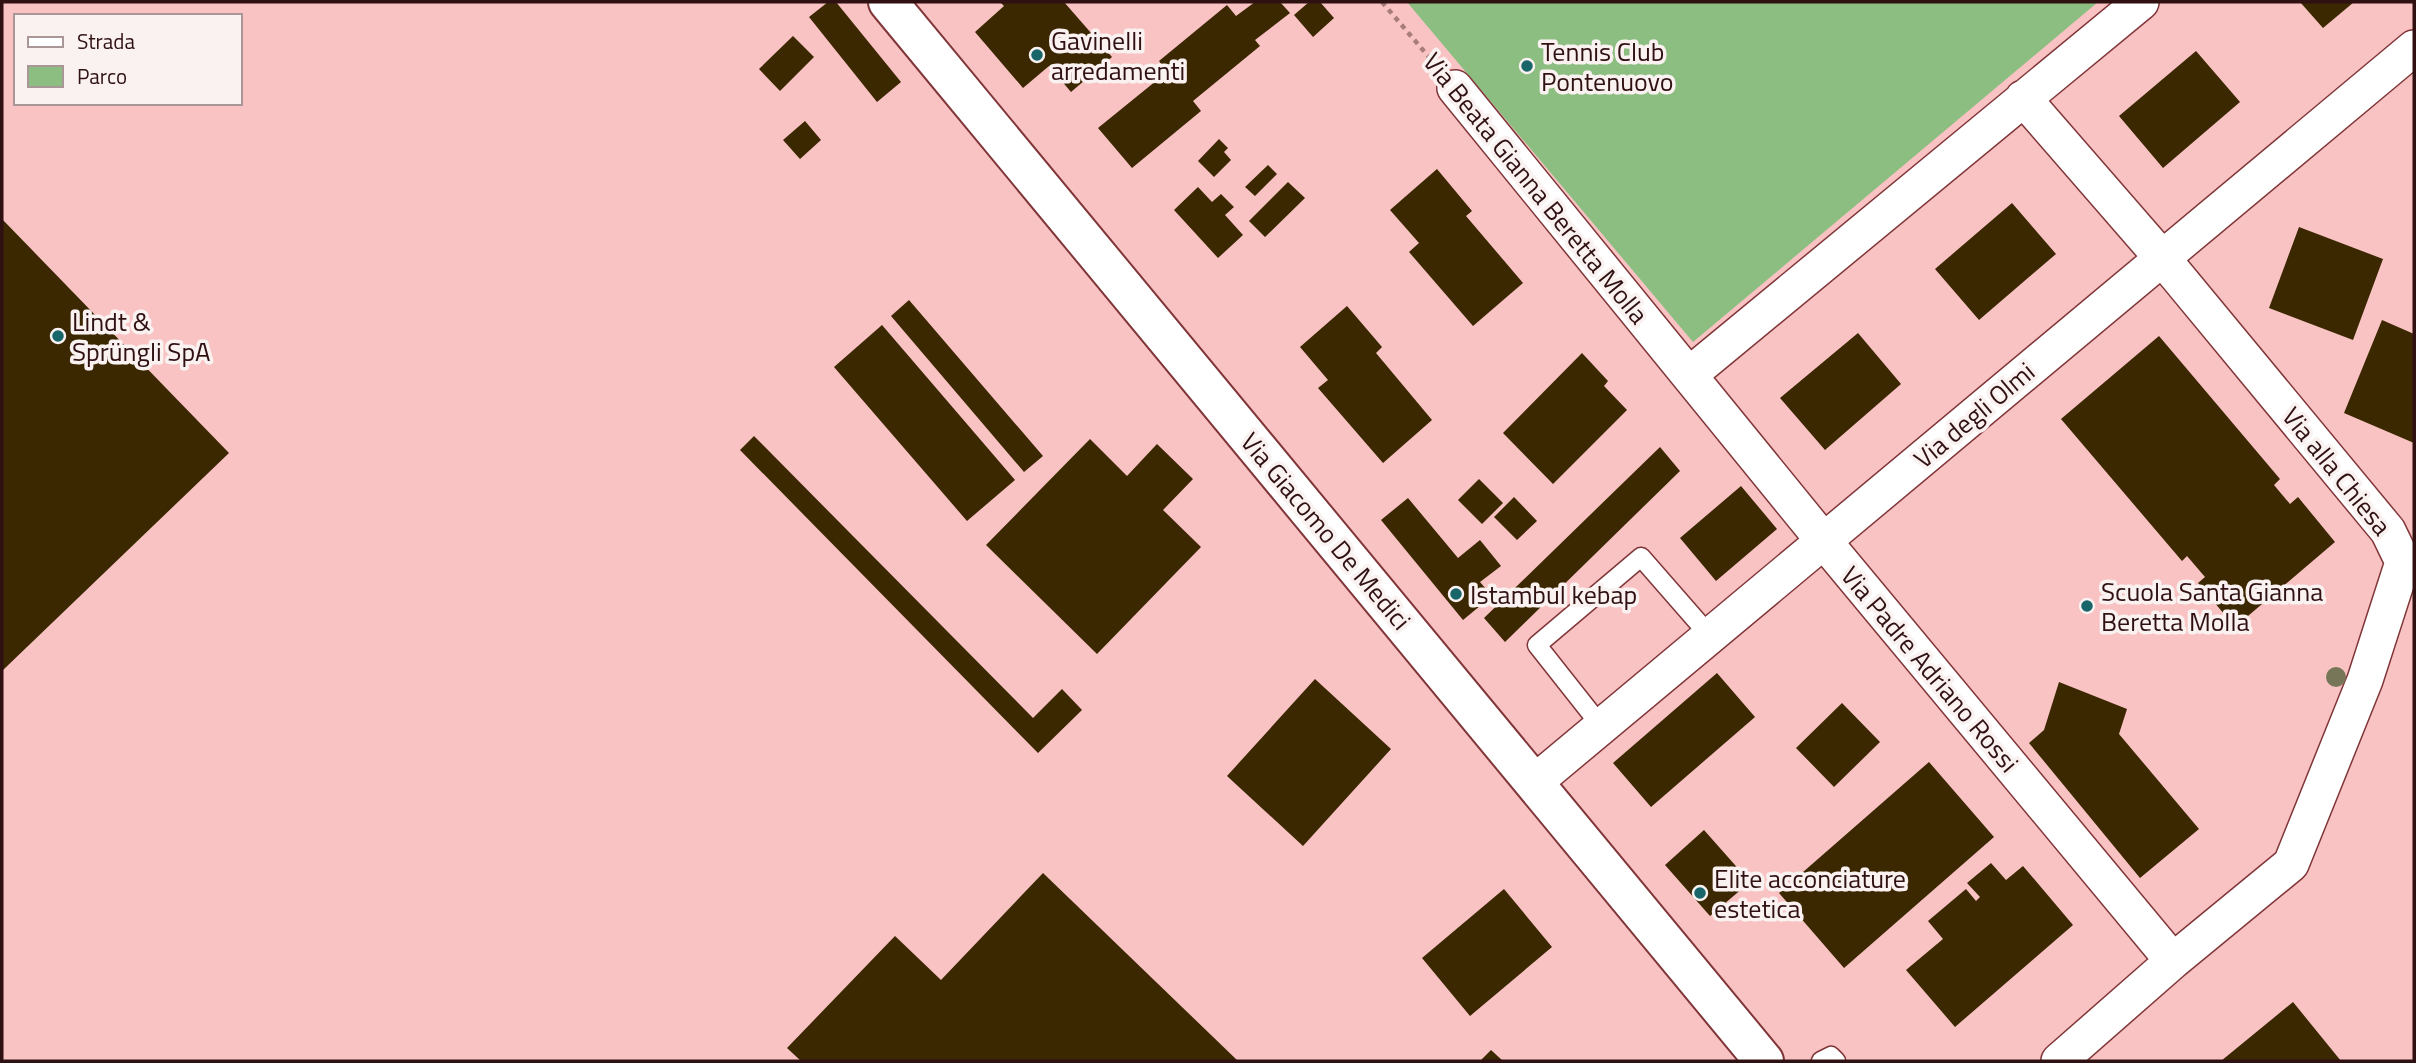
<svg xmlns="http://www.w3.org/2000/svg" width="2416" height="1063" font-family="'Titillium Web',sans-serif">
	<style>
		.green { fill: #8bbe80 }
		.building { fill: #3b2700 }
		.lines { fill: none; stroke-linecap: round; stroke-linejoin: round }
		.service-casing { stroke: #803639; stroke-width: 21 }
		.minor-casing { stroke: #803639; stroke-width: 38 }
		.primary-casing { stroke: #803639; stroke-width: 42 }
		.path { stroke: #a97d7c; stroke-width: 4.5; stroke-dasharray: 5 5; stroke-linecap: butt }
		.service { stroke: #fff; stroke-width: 18 }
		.minor { stroke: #fff; stroke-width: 35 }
		.primary { stroke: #fff; stroke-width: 38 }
		.tree { fill: #777659 }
		.poi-dot { fill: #18666a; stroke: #faf1f1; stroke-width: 2.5 }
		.labels { text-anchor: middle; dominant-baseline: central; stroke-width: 7; stroke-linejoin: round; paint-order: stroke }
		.poi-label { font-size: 26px; fill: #301112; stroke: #faf1f1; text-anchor: start }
		.street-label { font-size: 26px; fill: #301112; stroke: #faf1f1 }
	</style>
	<rect width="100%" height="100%" fill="#f8c3c2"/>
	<path class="green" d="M1407 2H2098L1693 342Z"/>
	<path class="building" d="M828 2H836L901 82 877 102 809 17Z
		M1000 2H1064L1112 57 1071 92 1049 66 1023 88 975 32 1004 6Z
		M1255 2H1280L1290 13 1255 40 1260 46 1193 101 1201 111 1132 168 1098 128 1167 72 1159 61 1227 5 1236 16Z
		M1309 2H1320L1334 18 1313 37 1294 15Z
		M2300 2H2354L2323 28Z
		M793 36 814 57 780 91 759 69Z
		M2196 51 2240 102 2163 168 2119 116Z
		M805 121 821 140 800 159 783 140Z
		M1219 139 1228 148 1224 152 1231 160 1214 177 1198 161Z
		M1268 165 1277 174 1255 196 1245 187Z
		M1437 169 1472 211 1466 216 1523 283 1473 326 1409 252 1419 243 1390 210Z
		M1288 182 1305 198 1265 237 1249 221Z
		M1198 187 1212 202 1221 194 1234 207 1225 215 1243 235 1218 258 1174 210Z
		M2012 203 2056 254 1979 320 1935 269Z
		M2 219 229 453 2 671Z
		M2299 227 2383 259 2353 340 2269 308Z
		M909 300 1043 456 1024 472 891 316Z
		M1347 306 1382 347 1376 353 1432 420 1383 463 1318 388 1328 380 1300 347Z
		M2382 320 2414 334V443L2344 413Z
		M882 325 1015 480 967 521 834 367Z
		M1858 333 1901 384 1825 450 1780 398Z
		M2159 336 2280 479 2274 485 2290 504 2298 497 2335 542 2235 627 2198 583 2205 577 2187 556 2182 561 2061 419Z
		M1582 353 1608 381 1604 386 1627 410 1553 484 1503 433Z
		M754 436 1033 718 1062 689 1082 710 1038 753 740 450Z
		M1090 439 1127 476 1157 444 1193 479 1163 510 1201 547 1097 654 986 545Z
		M1660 447 1680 471 1505 642 1484 618Z
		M1479 479 1503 503 1482 524 1458 500Z
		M1741 486 1777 529 1716 581 1680 538Z
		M1514 497 1537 521 1517 540 1494 517Z
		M1408 498 1458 558 1480 540 1501 566 1480 582 1492 596 1463 620 1381 520Z
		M1717 673 1755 717 1651 807 1613 763Z
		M1315 679 1391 749 1303 846 1227 776Z
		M2059 682 2127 709 2119 734 2199 829 2140 878 2029 743 2044 730Z
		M1842 703 1880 742 1834 787 1796 748Z
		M1929 762 1994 837 1844 968 1779 893Z
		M1704 830 1750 882 1710 916 1665 865Z
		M1991 863 2006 880 2023 866 2073 925 1955 1027 1906 970 1943 939 1928 921 1966 889 1976 901 1980 897 1967 883Z
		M1043 873 1238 1061H801L787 1048 895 936 941 980Z
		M1504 889 1552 947 1470 1016 1422 958Z
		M2293 1002 2341 1061H2221Z
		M1491 1050 1503 1061H1480Z"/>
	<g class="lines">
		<defs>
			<path id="service" d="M1601 726 1537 645 1641 557 1710 636
				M1821 1061 1831 1056 1836 1061"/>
			<path id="minor" d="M1455 88 1823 540 2173 961
				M2023 98 2163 259 2388 531 2403 562 2365 680 2291 864 2173 961 2059 1061
				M1689 375 2141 2
				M1535 782 2414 48"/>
			<path id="primary" d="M888 2 1764 1061"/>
		</defs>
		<use href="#service" class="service-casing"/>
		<use href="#minor" class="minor-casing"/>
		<use href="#primary" class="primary-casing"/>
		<path class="path" d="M1382 2 1434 63"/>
		<use href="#service" class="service"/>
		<use href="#minor" class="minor"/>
		<use href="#primary" class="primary"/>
	</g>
	<circle class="tree" cx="2336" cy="677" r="10"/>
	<g class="poi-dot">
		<circle cx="1037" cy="55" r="7"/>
		<circle cx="1527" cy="66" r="7"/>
		<circle cx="58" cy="336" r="7"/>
		<circle cx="1456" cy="594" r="7"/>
		<circle cx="2087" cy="606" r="7"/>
		<circle cx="1700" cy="893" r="7"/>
	</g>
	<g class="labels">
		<g class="poi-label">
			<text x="1051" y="40">Gavinelli<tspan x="1051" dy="30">arredamenti</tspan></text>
			<text x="1541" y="51">Tennis Club<tspan x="1541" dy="30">Pontenuovo</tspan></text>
			<text x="72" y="321">Lindt &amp;<tspan x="72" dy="30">Sprüngli SpA</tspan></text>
			<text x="2101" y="591">Scuola Santa Gianna<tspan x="2101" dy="30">Beretta Molla</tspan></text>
			<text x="1470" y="594">Istambul kebap</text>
			<text x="1714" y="878">Elite acconciature<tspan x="1714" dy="30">estetica</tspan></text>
		</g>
		<g class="street-label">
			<text transform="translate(1536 188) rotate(51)">Via Beata Gianna Beretta Molla</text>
			<text transform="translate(1974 415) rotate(-40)">Via degli Olmi</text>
			<text transform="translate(2337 471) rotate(51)">Via alla Chiesa</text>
			<text transform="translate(1326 531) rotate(50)">Via Giacomo De Medici</text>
			<text transform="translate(1930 669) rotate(50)">Via Padre Adriano Rossi</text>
		</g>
	</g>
	<rect width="2416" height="1063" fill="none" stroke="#301112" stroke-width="7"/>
	<rect x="14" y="14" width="228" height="91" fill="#faf1f1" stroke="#a99798" stroke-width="2"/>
	<rect x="28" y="37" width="35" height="10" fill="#ffffff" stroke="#a99798" stroke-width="2"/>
	<text x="77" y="49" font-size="21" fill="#301112">Strada</text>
	<rect x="28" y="66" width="35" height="21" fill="#8bbe80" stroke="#a99798" stroke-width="2"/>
	<text x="77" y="84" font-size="21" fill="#301112">Parco</text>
</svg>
